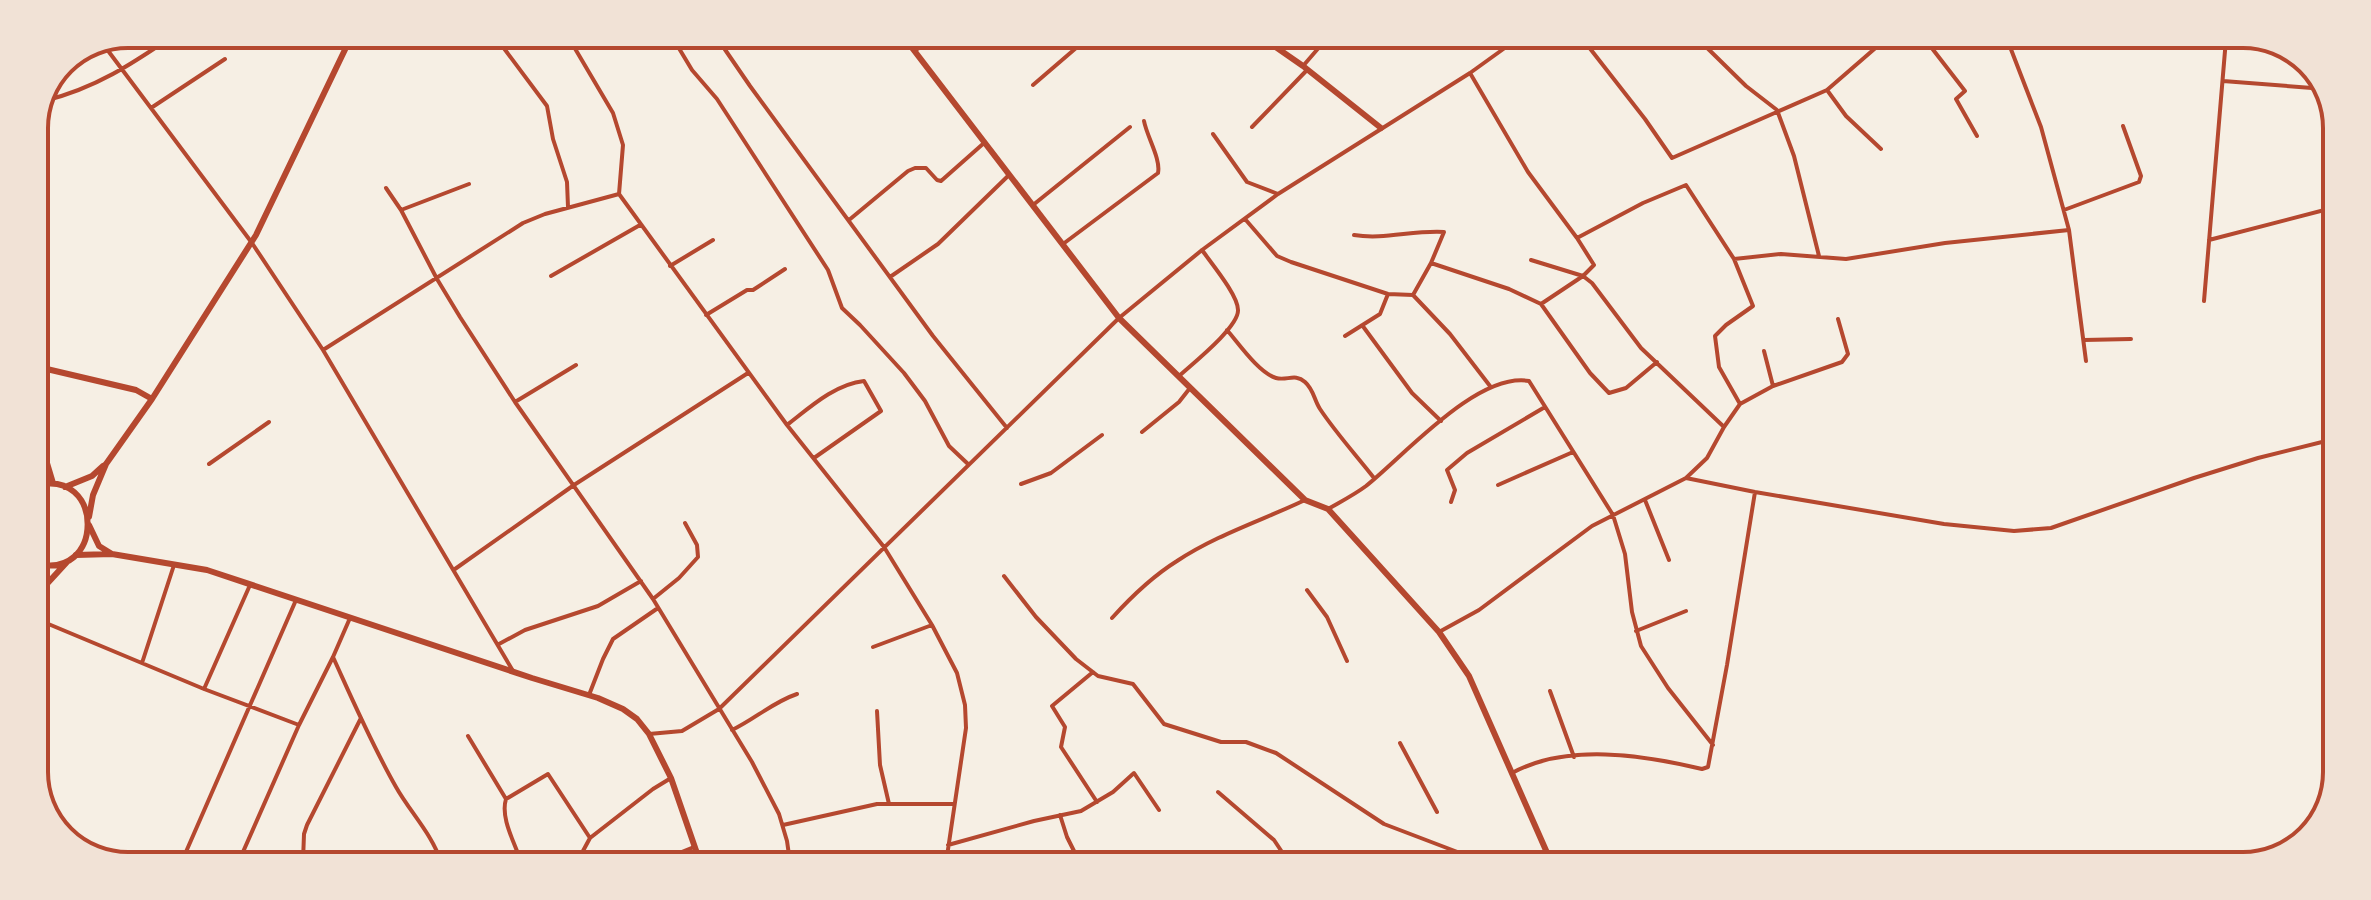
<svg xmlns="http://www.w3.org/2000/svg" width="2371" height="900" font-family="'Exo 2',sans-serif">
	<style>
		.lines { fill: none; stroke-linecap: round; stroke-linejoin: round }
		.minor { stroke: #b5482f; stroke-width: 4 }
		.tertiary { stroke: #b5482f; stroke-width: 6 }
		.secondary { stroke: #b5482f; stroke-width: 6 }
		.rim { fill: none; stroke: #b5482f; stroke-width: 4 }
	</style>
	<rect width="100%" height="100%" fill="#f6efe4"/>
	<g class="lines">
		<path class="minor" d="M494 35 547 106 553 139 567 182 568 207
			M567 35 613 113 623 145 619 194 787 425 884 547 932 625 957 673 965 705 966 728 946 863
			M671 35 692 70 717 99 828 270 842 308 860 325 904 373 925 401 949 446 968 464
			M715 35 750 86 933 336 1007 428
			M1581 37 1645 119 1672 158 1827 90 1887 38
			M1697 38 1746 86 1777 110 1794 156 1819 256
			M1924 38 1965 91 1956 99 1977 136
			M2007 39 2041 127 2069 230 2086 361
			M103 44 252 243 323 350 513 671
			M914 51 938 36
			M1303 66 1328 37
			M1470 73 1528 172 1577 238 1594 265 1583 276 1541 304
			M2223 81 2325 89
			M1033 85 1090 36
			M1827 90 1846 116 1881 149
			M44 101C96 88 132 64 176 34
			M151 108 225 59
			M1252 127 1307 70
			M1213 134 1247 182 1278 194
			M386 188 401 210 437 279 460 317 515 402 653 599 752 762 779 814 787 841 790 862
			M1033 205 1130 127
			M401 210 469 184
			M2064 210 2139 182 2141 176 2123 126
			M1245 219 1277 256 1291 262 1388 294 1413 295 1450 334 1490 386
			M849 220 908 171 915 168H926L937 180 941 181 984 143
			M1354 235C1384 240 1413 230 1444 232L1431 263 1413 295
			M1577 238 1643 203 1686 185 1734 259 1753 306 1726 325 1715 336 1719 367 1740 404 1724 427
			M2209 240 2336 207
			M1063 244 1158 173C1161 159 1147 137 1144 121
			M1734 259 1781 254 1846 259 1945 243 2069 230
			M1431 263 1509 289 1541 304 1590 373 1609 393 1626 388 1657 362
			M670 266 713 240
			M551 276 640 225
			M890 277 938 244 1009 175
			M2204 301 2226 39
			M706 315 747 290H753L785 269
			M1362 325 1412 393 1441 421
			M1227 330C1239 344 1259 373 1276 378 1287 381 1295 373 1305 382 1314 390 1314 400 1320 409 1336 433 1356 455 1374 478
			M1345 336 1380 314 1388 294
			M2084 340 2131 339
			M323 350 523 223 545 214 619 194
			M1764 351 1773 386
			M1179 376C1192 364 1239 327 1238 310 1238 295 1211 263 1202 250
			M515 402 576 365
			M1740 404 1773 386 1842 362 1848 354 1838 319
			M787 425C809 408 835 384 864 381L881 411 814 458
			M1142 432 1179 402 1190 388
			M209 464 269 422
			M1686 478 1755 492 1944 524 2014 531 2051 528 2194 478 2258 458 2334 439
			M1021 484 1051 473 1102 435
			M1498 485 1573 452
			M1645 500 1669 560
			M1451 502 1455 490 1447 470 1467 453 1545 407
			M1328 509C1340 502 1354 495 1366 486 1404 456 1477 372 1529 381L1613 515 1625 554 1632 612 1641 646 1668 688 1713 745
			M455 569 574 485 748 373
			M1004 576 1036 617 1076 659 1098 676 1133 684 1164 724 1221 742H1246L1276 753 1384 824 1468 856 1480 864
			M1307 590 1327 617 1347 661
			M653 599 679 578 698 557 697 545 685 523
			M34 618 204 689 299 725
			M1112 618C1131 597 1153 576 1177 561 1216 535 1263 520 1305 500
			M1636 631 1686 611
			M1439 632 1479 610 1592 526 1686 478 1707 458 1724 427 1641 348 1592 283 1583 276 1531 260
			M499 644 525 630 598 606 641 581
			M873 647 932 625
			M333 657C353 701 372 745 396 787 410 812 432 834 441 862
			M142 663 174 565
			M1093 672 1052 706 1065 727 1061 747 1097 802
			M204 689 250 585
			M1550 691 1574 757
			M589 695 603 659 613 639 658 608
			M877 711 880 765 889 804
			M732 730C755 719 773 702 797 694
			M649 734 682 731 719 709 1119 318 1202 250 1278 194 1470 73 1520 37
			M468 736 506 799C500 818 515 843 521 862
			M1400 743 1437 812
			M1512 773C1567 743 1643 755 1702 769L1708 767 1727 665 1755 492
			M1218 792 1274 840 1290 864
			M506 799 548 774 590 838
			M1060 815 1067 837 1080 863
			M783 825 877 804H954
			M948 845 1034 821 1081 811 1113 792 1134 773 1159 810
			M182 861 296 600
			M239 861 299 725 333 657 350 618
			M303 861 304 834 307 825 361 718
			M577 862 590 838 653 789 671 778
			M657 862 694 847"/>
		<path class="tertiary" d="M903 36 1119 318 1305 500 1328 509 1439 632 1469 676 1552 864
			M1261 37 1303 66 1381 128
			M89 525 99 546 112 554
			M76 555 112 554 207 570 532 678 598 698 623 709 637 719 649 734 671 778 700 862"/>
		<path class="secondary" d="M34 366 136 390 152 399
			M34 396 47 463 53 483
			M34 486C106 465 105 584 34 563
			M65 487 92 476 103 466
			M89 517 93 495 106 464 152 399 256 235 352 35
			M34 598 67 562"/>
	</g>
	<path d="M0 0H2371V900H0ZM128 48H2243A80 80 0 0 1 2323 128V772A80 80 0 0 1 2243 852H128A80 80 0 0 1 48 772V128A80 80 0 0 1 128 48Z" fill="#f1e2d6" fill-rule="evenodd"/>
	<path class="rim" d="M128 48H2243A80 80 0 0 1 2323 128V772A80 80 0 0 1 2243 852H128A80 80 0 0 1 48 772V128A80 80 0 0 1 128 48Z"/>
</svg>
